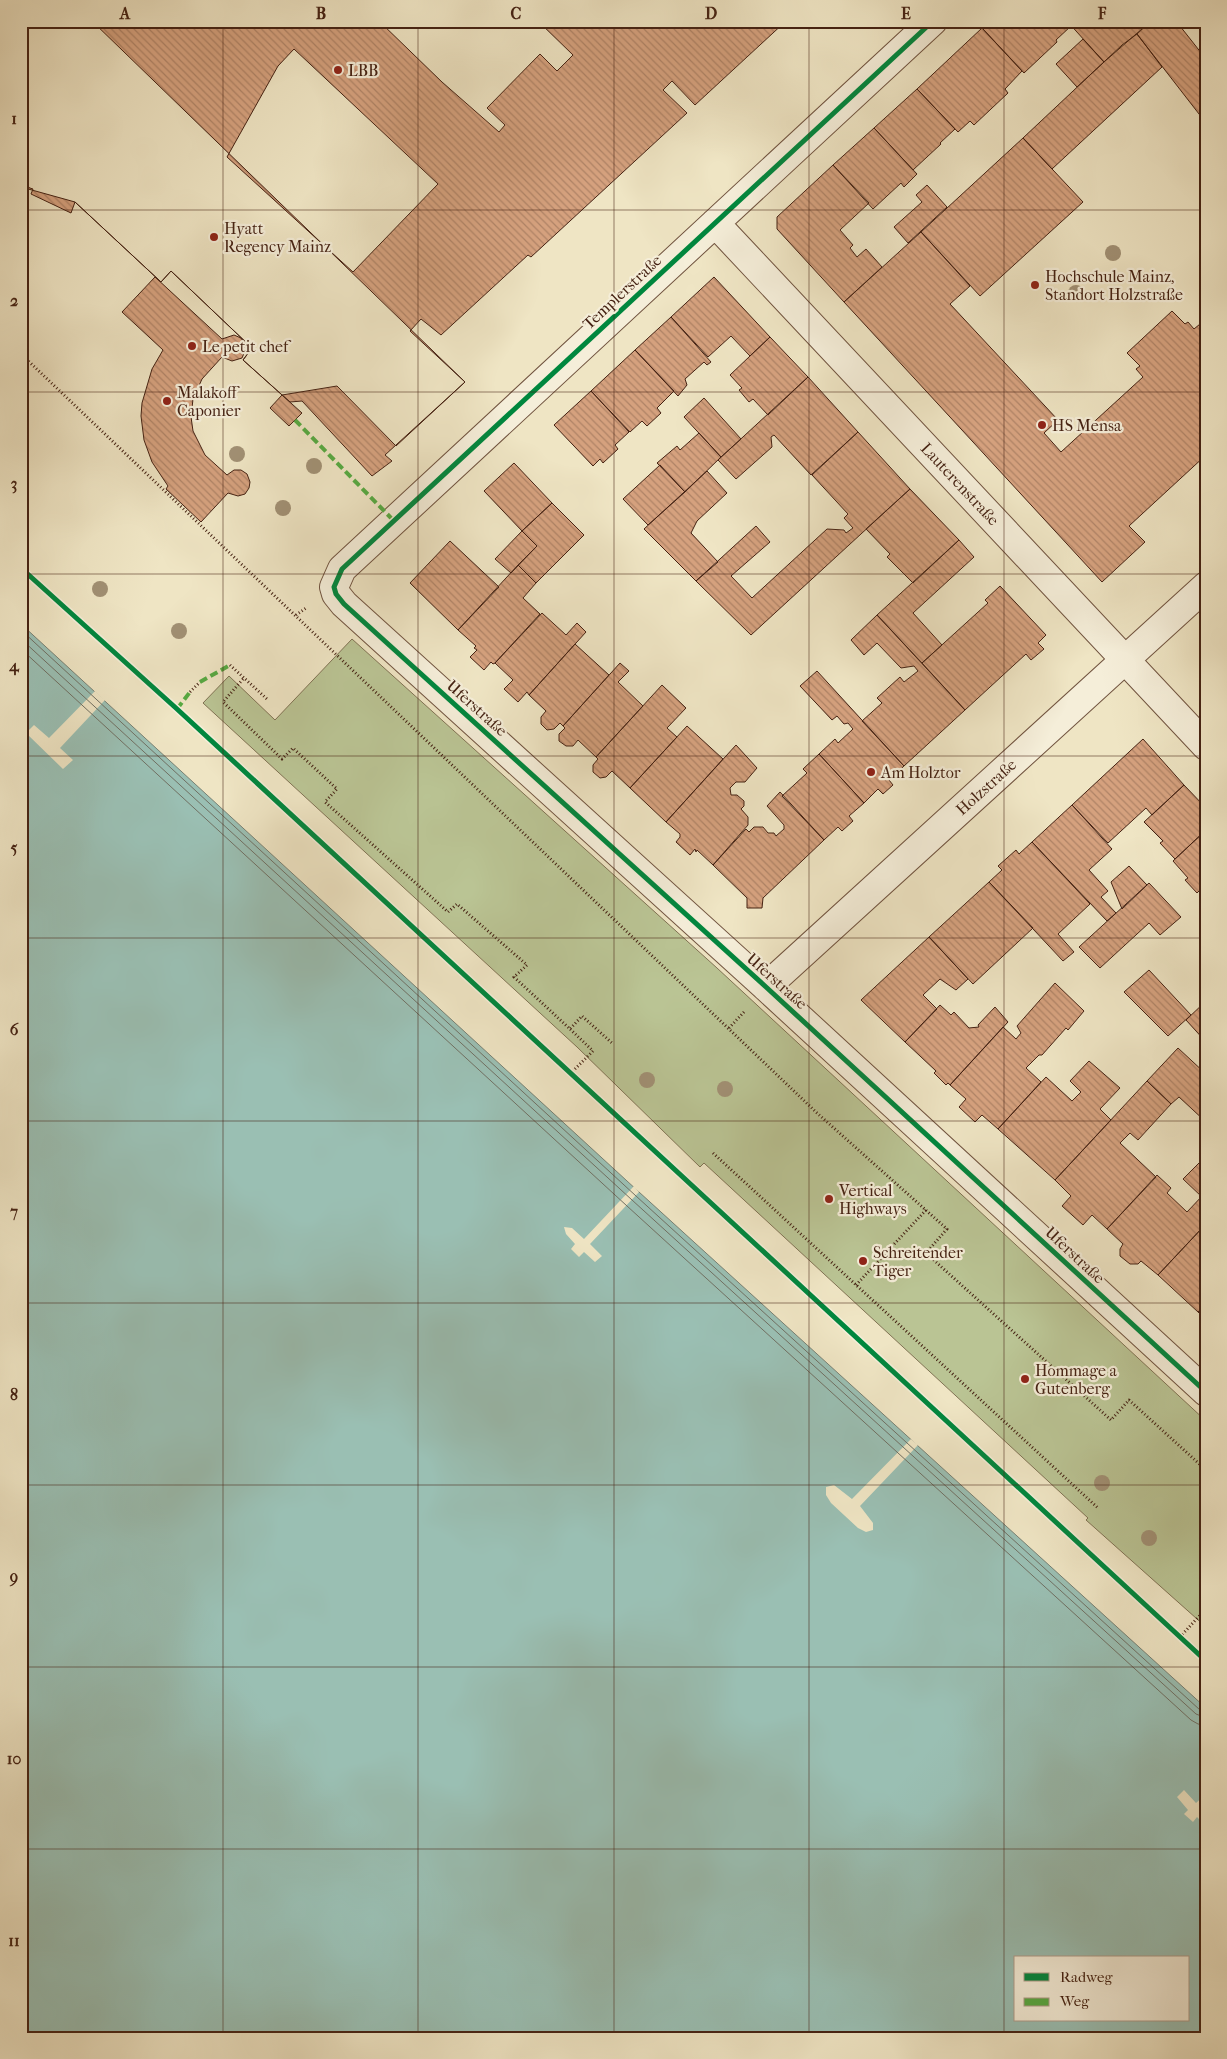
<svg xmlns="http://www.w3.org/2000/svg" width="1227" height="2059" font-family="'IM FELL French Canon',serif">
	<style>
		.park { fill: #bac494; stroke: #807354 }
		.water { fill: #9abfb3; stroke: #788073; fill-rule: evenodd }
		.pier { fill: #efe5c4 }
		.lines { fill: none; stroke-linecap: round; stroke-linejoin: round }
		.shore { stroke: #707063; stroke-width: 1 }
		.building { fill: url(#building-back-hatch); stroke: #452213; fill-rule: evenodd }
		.minor-casing { stroke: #70533f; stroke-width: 30 }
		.path { stroke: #452213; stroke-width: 3; stroke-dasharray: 1 2.5; stroke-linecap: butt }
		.minor { stroke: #f5eed9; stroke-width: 28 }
		.quiet { stroke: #56aa42; stroke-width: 4; stroke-dasharray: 8 4; stroke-linecap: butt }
		.cycleway-casing { stroke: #f5eed9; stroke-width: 8 }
		.cycleway { stroke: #00873e; stroke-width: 5 }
		.tree { fill: #a19074 }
		.grid { fill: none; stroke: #452213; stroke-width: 1; stroke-opacity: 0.55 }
		.poi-dot { fill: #8f2418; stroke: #f5eed9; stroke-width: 2 }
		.labels { text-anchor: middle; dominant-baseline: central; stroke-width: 4.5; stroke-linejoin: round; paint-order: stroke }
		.poi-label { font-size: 16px; fill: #452213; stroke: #f5eed9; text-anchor: start }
		.street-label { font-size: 16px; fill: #452213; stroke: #f5eed9 }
		.neatline { fill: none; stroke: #452213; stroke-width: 2 }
		.grid-label { font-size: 16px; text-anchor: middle; font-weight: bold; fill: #452213 }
	</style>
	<defs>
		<pattern id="building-back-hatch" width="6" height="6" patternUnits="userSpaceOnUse" patternTransform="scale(1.25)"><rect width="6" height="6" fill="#d5a17e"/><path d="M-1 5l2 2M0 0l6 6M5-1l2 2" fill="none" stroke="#af8366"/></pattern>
	</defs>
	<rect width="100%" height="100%" fill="#efe5c4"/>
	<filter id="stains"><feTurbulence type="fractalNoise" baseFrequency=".004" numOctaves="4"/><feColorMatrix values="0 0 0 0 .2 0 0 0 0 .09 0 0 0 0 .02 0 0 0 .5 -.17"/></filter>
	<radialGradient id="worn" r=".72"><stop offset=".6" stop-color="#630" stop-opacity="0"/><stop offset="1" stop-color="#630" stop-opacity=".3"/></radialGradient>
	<path class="park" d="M352 639 717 968 1206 1421V1627L1086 1520 1088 1518 704 1163 700 1167 577 1047 203 703 229 676 275 720Z"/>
	<path class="water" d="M21 624 639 1192 1206 1708V2038H21ZM1016 1958H1188V2020H1016Z"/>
	<path class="pier" d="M95 691 105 700 60 748 73 760 63 769 26 733 34 725 49 738Z
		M634 1186 639 1192 590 1244 602 1256 595 1262 584 1252 579 1257 571 1249 575 1244 566 1234 564 1227 572 1228 584 1239Z
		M911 1439 918 1445 860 1506 873 1523V1530L866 1532 858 1528 831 1503 826 1495V1487L834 1485 852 1499Z
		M1184 1790 1196 1803 1206 1794V1809L1203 1811 1206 1814V1826L1197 1817 1193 1822 1184 1814 1188 1810 1177 1797Z"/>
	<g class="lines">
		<path class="shore" d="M21 630 636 1196 1200 1710 1206 1711
			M21 639 632 1200 1196 1714 1206 1718
			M21 649 627 1206 1191 1720 1198 1724 1206 1725"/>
	</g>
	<path class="building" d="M21 21H379L442 82 499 132 505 125 487 108 540 54 557 71 573 55 538 21H786L695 105 672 81 663 90 687 113 531 257 528 255 441 335 421 319 410 331 465 382 385 455 392 461 372 476 302 401 290 402 243 360 252 348 171 271 161 282 75 202 71 213 31 194 33 189 30 188 26 186 24 189 21 188ZM294 49 438 184 353 272 227 157 278 66Z
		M21 21H92L465 382 396 446 337 386 282 395 243 360 252 348 171 271 161 282 75 202 21 187Z
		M989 21H1067L1071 26 1056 40 1057 42 1024 73 982 28Z
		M1067 21H1151L1104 62Z
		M1151 21H1176L1206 59V123L1137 34Z
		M982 28 1022 71 1005 89 1008 93 974 125 970 121 958 132 917 89Z
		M1137 34 1162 67 1052 169 1023 138 1122 45Z
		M1083 39 1104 62 1077 87 1056 64Z
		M917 89 955 129 940 143 941 144 913 170 874 128Z
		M874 128 917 174 904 187 901 183 873 209 833 165Z
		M1023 138 1083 202 980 296 921 232Z
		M833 165 869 203 840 230 853 245 850 248 857 257 866 249 882 267 844 302 777 229V217Z
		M927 185 947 207 908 243 894 227 922 202 916 195Z
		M921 232 970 286 950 304 1058 420 1044 433 1061 452 1143 377 1136 369 1140 366 1127 353 1172 311 1185 324 1188 322 1194 329 1206 319V455L1129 526 1145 542 1102 582 844 302Z
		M155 277 222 339 234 335 241 338 245 344V351L242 358 232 361 222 357 202 379 193 399 191 417 193 431 205 455 227 475 234 470H241L247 474 250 482 249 488 245 494 238 496 228 493 201 522 166 489 168 486 152 462 144 440 141 416 142 403 152 369 163 350 122 312Z
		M714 277 770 337 750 356 731 336 708 357 671 317Z
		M671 317 711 362 707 365 704 362 685 379 687 385 678 396 635 350Z
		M770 337 808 377 768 415 753 399 749 402 739 390 742 388 730 375Z
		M635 350 674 391 657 408 661 413 647 426 642 421 630 432 591 391Z
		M808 377 858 432 811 475 774 435 771 437 772 447 736 479 718 460Z
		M591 391 629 432 615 445 618 449 603 463 600 459 593 466 554 425Z
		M282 395 302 413 289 426 270 408Z
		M704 398 741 439 721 457 684 417Z
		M858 432 910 489 751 635 696 581 756 526 770 542 731 576 752 598 827 529 844 530 846 533 853 528 844 518 848 514 812 475Z
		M699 433 721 457 685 492 657 463 677 446 680 450Z
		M514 463 552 503 522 531 484 491Z
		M660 465 685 492 648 525 623 499Z
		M707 471 727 493 697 521 691 533 718 562 696 581 644 529Z
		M910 489 959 540 913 583 887 557 890 554 866 529Z
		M552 503 584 535 536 583 518 565 537 546 522 531Z
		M522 531 537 546 511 573 495 559Z
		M959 540 974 557 913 613 942 645 922 663 877 615Z
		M450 541 499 587 458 630 410 583Z
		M518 565 536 583 523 598 540 614 495 663 493 664 491 662 484 670 470 657 477 650 474 648 476 646 458 630Z
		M1000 586 1046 635 1038 643 1044 649 1031 660 1026 654 965 710 922 663 988 603 985 600Z
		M542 613 566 635 577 623 586 632 529 695 527 692 518 702 504 689 513 680 495 663Z
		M877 615 965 710 904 766 862 721 882 703 877 698 900 677 904 682 918 671 914 666 901 668 877 643 864 655 851 640Z
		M575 644 609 675 563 726 560 723 554 729 547 730 541 724V717L546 711 529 695Z
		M620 663 629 671 618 682 643 706 596 757 578 740 573 746H566L559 741V734L565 728 563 726Z
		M817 671 904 766 889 780 893 785 883 794 878 789 864 803 819 754 835 739 838 743 853 729 848 723 844 724 837 716 832 720 800 686Z
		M662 685 686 708 667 728 677 737 630 788 612 771 606 777 600 778 593 772V765L598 759 596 757Z
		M687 726 723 759 666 822 630 788Z
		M1143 739 1184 785 1152 815 1146 808 1108 843 1072 805Z
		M736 745 757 768 745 782H736L730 788 731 795H737L744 801V806L741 809 748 817V825L713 865 697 850 696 852 695 849 690 855 676 842 680 837V834L666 822Z
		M819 754 864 803 849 816 853 821 842 831 838 827 824 840 782 796 807 773 803 769Z
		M1184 785 1206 808V830L1175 859 1160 843 1163 841 1144 822Z
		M780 792 824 840 763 898 762 908H747V898L713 865 746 829 749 832 754 827H763L768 833H774L776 836 784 829V825L767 806Z
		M1072 805 1112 849 1089 870 1108 891 1101 897 1116 913 1107 921 1032 842Z
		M1206 830V897L1200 890 1197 893 1185 880 1188 878 1173 861Z
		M1032 842 1090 904 1058 934 1074 952 1063 961 989 882 1002 870 998 866 1016 850 1019 854Z
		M1129 866 1147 885 1122 909 1111 882Z
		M989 882 1033 928 973 984 929 937Z
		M1149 883 1181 917 1160 935 1149 923 1100 968 1079 947Z
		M929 937 968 979 956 990 940 979 923 995 937 1009 905 1042 861 1000Z
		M1149 970 1191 1015 1168 1036 1124 992Z
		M1055 983 1084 1011 1068 1030 1066 1028 1042 1055H1039L1026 1068 1041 1082 998 1129 982 1115 975 1122 959 1107 966 1099 950 1085 1003 1027 1016 1039 1021 1033 1017 1026Z
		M1206 1001V1042L1186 1020Z
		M940 1005 951 1015 954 1012 969 1028 979 1027 978 1025 995 1007 1008 1022 950 1085 948 1083 946 1085 934 1073 936 1071 905 1042Z
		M1178 1048 1206 1074V1122L1179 1097 1171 1104 1147 1081Z
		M1089 1061 1120 1088 1100 1109 1111 1120 1055 1180 998 1129 1046 1077 1072 1101 1081 1092 1070 1081Z
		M1147 1081 1171 1104 1138 1140 1130 1133 1120 1143 1156 1177 1107 1229 1092 1215 1083 1225 1062 1206 1071 1196 1055 1180Z
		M1206 1156V1196L1204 1194 1202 1197 1183 1179Z
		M1157 1175 1171 1188 1167 1193 1187 1212 1204 1194 1206 1196V1224L1158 1275 1141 1261 1138 1264H1130L1120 1256V1249L1123 1244 1107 1229Z
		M1202 1228 1206 1232V1304L1198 1312 1158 1275Z
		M1206 1304V1320L1198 1312Z"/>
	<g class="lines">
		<defs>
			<path id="minor" d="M933 21 342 569 334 587 336 594 344 604 766 987 1206 1392
				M715 223 1206 746
				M766 987 1206 586"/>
		</defs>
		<use href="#minor" class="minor-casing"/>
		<path class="path" d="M21 354 817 1113 947 1229 926 1253 1111 1420 1129 1400 1206 1470
			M296 615 306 608
			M230 665 268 700
			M243 679 223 702 282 759 293 748 337 789 325 802 448 912 457 904 527 965 514 977 570 1029 582 1016 612 1043
			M190 692 200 682
			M729 1028 744 1012
			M570 1074 593 1051 570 1029
			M713 1153 1098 1508
			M856 1285 926 1210
			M1180 1637 1203 1612 1206 1614"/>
		<use href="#minor" class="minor"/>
		<path class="quiet" d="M295 420 394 521
			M200 682 230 665
			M177 709 190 692"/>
		<defs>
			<path id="cycleway" d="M933 21 342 569 334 587 336 594 344 604 766 987 1206 1392
				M21 568 177 709 1206 1661"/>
		</defs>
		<use href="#cycleway" class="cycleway-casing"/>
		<use href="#cycleway" class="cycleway"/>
	</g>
	<g class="tree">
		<circle cx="1113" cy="253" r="8"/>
		<circle cx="1076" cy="293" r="8"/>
		<circle cx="237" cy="454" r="8"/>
		<circle cx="314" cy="466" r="8"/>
		<circle cx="283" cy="508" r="8"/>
		<circle cx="100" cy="589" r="8"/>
		<circle cx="179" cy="631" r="8"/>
		<circle cx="647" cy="1080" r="8"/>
		<circle cx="725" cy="1089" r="8"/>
		<circle cx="1102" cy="1483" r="8"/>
		<circle cx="1149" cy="1538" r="8"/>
	</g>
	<path class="grid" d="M223 21V2038M418 21V2038M614 21V2038M809 21V2038M1004 21V2038M21 210H1206M21 392H1206M21 574H1206M21 756H1206M21 938H1206M21 1121H1206M21 1303H1206M21 1485H1206M21 1667H1206M21 1849H1206"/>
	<g class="poi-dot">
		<circle cx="338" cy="70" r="5"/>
		<circle cx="214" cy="237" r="5"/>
		<circle cx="1035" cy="285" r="5"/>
		<circle cx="192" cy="346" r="5"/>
		<circle cx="167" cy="401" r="5"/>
		<circle cx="1042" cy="425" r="5"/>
		<circle cx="871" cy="772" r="5"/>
		<circle cx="829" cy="1199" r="5"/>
		<circle cx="863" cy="1261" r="5"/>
		<circle cx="1025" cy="1379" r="5"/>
	</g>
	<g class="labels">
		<g class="poi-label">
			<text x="348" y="70">LBB</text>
			<text x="224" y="228">Hyatt<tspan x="224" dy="18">Regency Mainz</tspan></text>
			<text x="1045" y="276">Hochschule Mainz,<tspan x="1045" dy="18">Standort Holzstraße</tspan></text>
			<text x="202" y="346">Le petit chef</text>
			<text x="177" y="392">Malakoff<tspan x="177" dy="18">Caponier</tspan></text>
			<text x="1052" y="425">HS Mensa</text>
			<text x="881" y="772">Am Holztor</text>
			<text x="839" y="1190">Vertical<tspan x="839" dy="18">Highways</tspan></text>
			<text x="873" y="1252">Schreitender<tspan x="873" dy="18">Tiger</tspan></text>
			<text x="1035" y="1370">Hommage a<tspan x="1035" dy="18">Gutenberg</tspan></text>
		</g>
		<g class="street-label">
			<text transform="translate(622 292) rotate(-43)">Templerstraße</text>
			<text transform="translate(960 484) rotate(47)">Lauterenstraße</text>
			<text transform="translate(477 708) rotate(42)">Uferstraße</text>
			<text transform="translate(986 787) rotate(-42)">Holzstraße</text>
			<text transform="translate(777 981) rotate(42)">Uferstraße</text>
			<text transform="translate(1075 1255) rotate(43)">Uferstraße</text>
		</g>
	</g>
	<rect width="1227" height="2059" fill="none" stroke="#efe5c4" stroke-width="55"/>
	<rect x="1014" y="1956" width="175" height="65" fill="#f5eed9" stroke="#af9c8a"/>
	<rect x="1024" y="1973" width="25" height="8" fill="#00873e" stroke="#af9c8a"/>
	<text x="1060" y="1982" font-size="15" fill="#452213">Radweg</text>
	<rect x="1024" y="1998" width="25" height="8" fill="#56aa42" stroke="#af9c8a"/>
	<text x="1060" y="2006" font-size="15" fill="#452213">Weg</text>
	<rect x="28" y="28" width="1172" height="2004" class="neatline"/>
	<g class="grid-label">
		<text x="125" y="19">A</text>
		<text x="321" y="19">B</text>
		<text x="516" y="19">C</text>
		<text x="711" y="19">D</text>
		<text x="906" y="19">E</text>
		<text x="1102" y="19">F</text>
		<text x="14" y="124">1</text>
		<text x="14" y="306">2</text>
		<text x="14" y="489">3</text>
		<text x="14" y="671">4</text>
		<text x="14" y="853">5</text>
		<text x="14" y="1035">6</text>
		<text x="14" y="1217">7</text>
		<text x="14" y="1400">8</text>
		<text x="14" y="1582">9</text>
		<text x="14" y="1764">10</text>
		<text x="14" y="1946">11</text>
	</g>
	<rect width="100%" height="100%" filter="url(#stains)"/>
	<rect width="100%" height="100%" fill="url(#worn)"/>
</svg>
